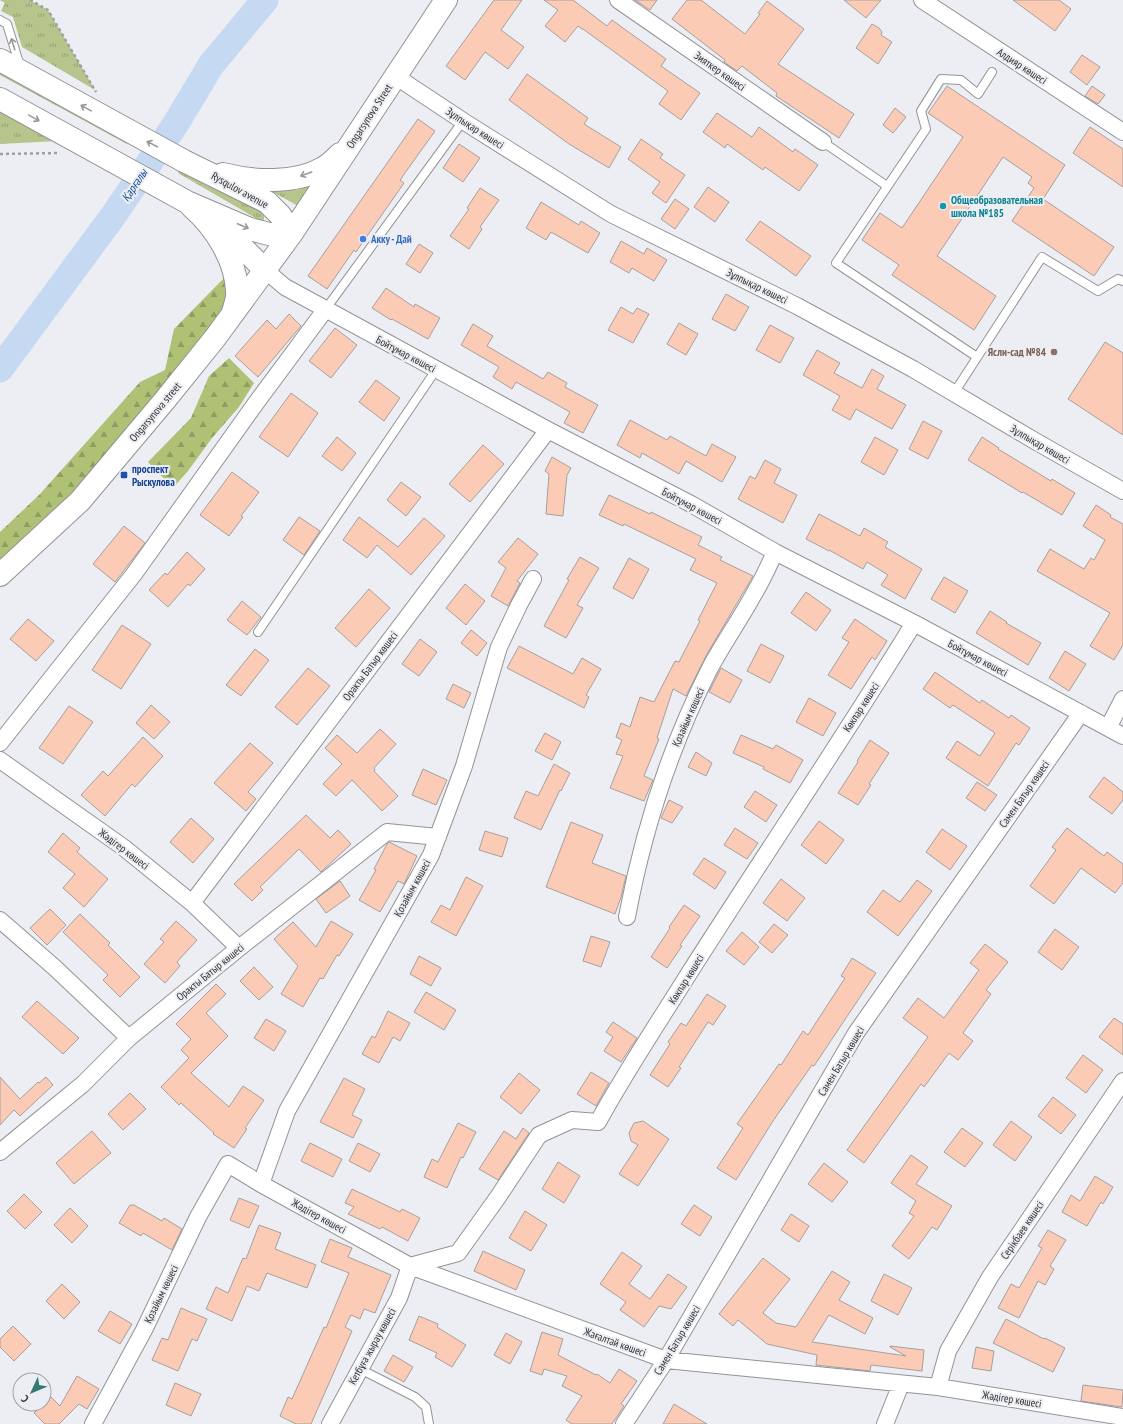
<svg xmlns="http://www.w3.org/2000/svg" width="1123" height="1424" font-family="'PT Sans Narrow',sans-serif">
	<style>
		.grass { fill: url(#grass-tufts) }
		.forest { fill: url(#forest-firs) }
		.lines { fill: none; stroke-linecap: round; stroke-linejoin: round }
		.river { stroke: #c6d9f2; stroke-width: 27 }
		.building { fill: #fbcbb6; stroke: #a5a09f }
		.service-casing { stroke: #929397; stroke-width: 10 }
		.minor-casing { stroke: #929397; stroke-width: 18 }
		.secondary-casing { stroke: #929397; stroke-width: 24 }
		.path { stroke: #a0a0a4; stroke-width: 2.5; stroke-dasharray: 3 3; stroke-linecap: butt }
		.service { stroke: #fff; stroke-width: 8 }
		.minor { stroke: #fff; stroke-width: 16 }
		.secondary { stroke: #fff; stroke-width: 22 }
		.oneway { stroke: #99999a }
		.culture-dot { fill: #0f9aa8; stroke: #edeef3; stroke-width: 1.5 }
		.shop-dot { fill: #3f7fe0; stroke: #edeef3; stroke-width: 1.5 }
		.education-dot { fill: #8d6e63; stroke: #edeef3; stroke-width: 1.5 }
		.transit-dot { fill: #1a4fb4; stroke: #edeef3; stroke-width: 1.5 }
		.labels { text-anchor: middle; dominant-baseline: central; stroke-width: 4; stroke-linejoin: round; paint-order: stroke }
		.street-label { font-size: 11px; fill: #333335; stroke: #edeef3 }
		.culture-label { font-size: 11px; font-weight: bold; fill: #0d838f; stroke: #edeef3; text-anchor: start }
		.shop-label { font-size: 11px; font-weight: bold; fill: #366cbe; stroke: #edeef3; text-anchor: start }
		.education-label { font-size: 11px; font-weight: bold; fill: #785e54; stroke: #edeef3; text-anchor: end }
		.transit-label { font-size: 11px; font-weight: bold; fill: #164399; stroke: #edeef3; text-anchor: start }
		.water-label { font-size: 12px; font-style: italic; fill: #114d95; stroke: #edeef3 }
	</style>
	<defs>
		<pattern id="grass-tufts" width="24" height="20" patternUnits="userSpaceOnUse"><rect width="24" height="20" fill="#b5c58c"/><path d="M3 7l-1-3M5 7V3M7 7l1-3M15 17l-1-3M17 17v-4M19 17l1-3" fill="none" stroke="#94a173"/></pattern>
		<pattern id="forest-firs" width="22" height="20" patternUnits="userSpaceOnUse"><rect width="22" height="20" fill="#aec175"/><path d="M5 1l3.5 6h-7zM16 11l3.5 6h-7z" fill="#8e9d61"/></pattern>
	</defs>
	<rect width="100%" height="100%" fill="#edeef3"/>
	<path class="grass" d="M0 0H30L48 10 95 90 22 47 13 17 1 11 5 3Z
		M0 66 129 137 127 144 0 75Z
		M0 109 57 141 0 144Z
		M181 167 264 210V223L178 173Z
		M324 177 300 207 262 186 297 190Z"/>
	<path class="forest" d="M227 275 233 315 0 575V532L40 494 140 382 165 370 174 329Z
		M229 358 254 383 239 407 212 438 188 471 173 488 148 462 191 418 209 376Z"/>
	<g class="lines">
		<path class="river" d="M0 369 113 216 175 125 211 65 265 0"/>
	</g>
	<path class="building" d="M494 0H522L501 30 524 47 508 69 485 52 465 80 446 66Z
		M544 0H573L607 26 612 20 666 59 661 66 700 93 681 120 659 104 668 91 583 29H582L578 26 565 42 545 26 558 10Z
		M635 0H657L650 10Z
		M687 0H701L745 34 760 14 758 13 767 1 804 29 778 64 854 114 839 138 776 96 777 93 742 66 737 71 724 62 725 60 672 19Z
		M844 0H881L866 18Z
		M1013 0H1059L1071 9 1055 31Z
		M872 24 879 28 882 32 881 35 892 42 878 64 856 48Z
		M1082 55 1100 67 1087 85 1070 72Z
		M527 74 588 118 584 124 621 147 609 168 569 144 509 100Z
		M947 86 1065 165 1043 199 1114 247 1094 276 1012 221 1034 188 1028 183 1032 177 1003 157 937 256 996 296 974 330 892 275 899 265 862 240 880 213 902 228 963 137 928 113Z
		M1092 86 1105 95 1098 104 1085 96Z
		M895 108 906 117 893 133 883 125Z
		M717 113 752 137 759 127 793 152 795 149 818 165 799 191 765 167 763 170 727 144 725 148 703 132Z
		M418 119 435 131 400 180 404 183 356 252 354 250 327 289 308 276Z
		M1090 127 1123 149V187L1073 153Z
		M641 139 663 154 660 158 685 175 666 203 652 193 660 182 628 159Z
		M459 144 480 158 463 182 443 168Z
		M708 187 729 202 715 222 694 207Z
		M480 188 499 200 480 227 482 229 469 249 450 236 469 209 467 208Z
		M675 199 689 209 675 229 661 219Z
		M541 202 579 225 581 221 600 233 588 253 551 232 546 240 526 228Z
		M760 221 811 256 796 276 746 240Z
		M621 241 644 254 647 248 667 260 654 281 632 268 629 273 610 262Z
		M419 244 433 253 420 273 406 264Z
		M386 288 414 307 415 304 440 318 428 339 392 319 391 320 372 308Z
		M726 294 749 307 735 331 712 319Z
		M621 307 633 314 637 308 649 314 633 343 608 330Z
		M289 314 301 326 258 377 235 356 267 320 276 329Z
		M679 323 698 334 686 355 667 344Z
		M473 324 493 336 487 346 543 379 548 372 567 383 565 387 598 405 583 433 564 423 570 412 516 382 512 389 493 377 499 367 461 345Z
		M770 325 794 338 780 363 756 350Z
		M335 328 357 345 331 378 309 361Z
		M1105 342 1123 353V435L1068 399Z
		M817 350 840 363 834 373 862 388 872 369 884 376 877 389 906 405 892 429 856 409 850 420 832 410 840 396 803 375Z
		M376 380 400 398 384 421 359 402Z
		M291 393 318 413 288 457 259 437Z
		M630 420 667 440 670 436 706 456 712 444 736 457 722 482 686 461 679 474 642 453 640 458 617 445Z
		M923 421 942 431 928 459 909 449Z
		M337 437 356 453 342 471 322 456Z
		M875 437 898 450 884 475 861 462Z
		M982 437 999 448 998 449 1051 481 1052 479 1075 493 1062 515 1023 492 1022 493 968 460Z
		M483 445 504 464 470 502 449 484Z
		M552 457 571 468 567 475 563 516 546 514 549 474 545 471Z
		M765 460 781 469 774 483 797 495 783 523 738 499 750 476 755 479Z
		M232 472 259 492 241 516 243 517 229 536 200 515Z
		M401 482 421 497 406 516 387 500Z
		M609 495 650 514 651 512 702 537 698 545 722 557 720 560 753 576 707 654 686 696 673 689 657 738 659 739 644 776 653 780 644 801 610 788 623 756 616 754 622 740 616 737 621 723 630 727 640 697 654 702 675 661 679 662 700 621 698 620 717 583 690 570 696 559 624 524 623 526 599 515Z
		M1096 505 1111 515 1110 517 1123 524V645L1114 660 1090 646 1110 613 1037 571 1050 549 1084 569 1091 558 1094 560 1105 540 1083 526Z
		M819 514 860 536 864 528 888 542 885 547 922 569 905 599 881 585 888 575 867 562 863 569 829 550V551L806 539Z
		M299 517 320 531 304 555 283 540Z
		M359 517 398 547 424 518 445 536 411 575 377 545 367 558 343 540Z
		M124 526 145 543 115 582 93 564Z
		M518 538 538 554 517 581 520 583 508 606 491 596 506 568 498 562Z
		M187 552 205 569 190 586 188 584 168 607 149 590 165 573 167 575Z
		M580 557 599 568 577 605 583 608 566 638 544 626 569 580 567 579Z
		M629 558 649 569 633 599 613 588Z
		M944 577 968 591 955 613 931 599Z
		M465 584 485 601 466 625 446 608Z
		M369 589 390 608 356 647 335 628Z
		M806 592 831 610 816 631 791 613Z
		M242 601 261 617 247 635 227 620Z
		M990 611 1007 622 1006 623 1041 643 1028 665 976 633Z
		M28 619 54 641 36 661 10 639Z
		M855 619 887 641 875 660 872 657 851 689 828 675 849 642 842 638Z
		M122 625 151 644 121 689 92 670Z
		M471 630 487 643 477 656 461 643Z
		M420 639 437 652 419 676 402 664Z
		M761 644 784 656 770 683 747 671Z
		M519 646 573 674 582 658 601 669 586 695 589 697 584 708 507 668Z
		M255 649 269 660 241 696 226 685Z
		M1065 651 1086 664 1069 691 1049 678Z
		M308 668 330 686 297 725 275 707Z
		M721 668 742 680 730 703 709 692Z
		M935 672 980 703 982 700 1009 718 1011 715 1030 728 1019 745 1016 743 988 786 946 758 957 741 980 756 995 733 953 705 950 708 923 689Z
		M453 684 471 693 464 708 446 699Z
		M809 698 836 713 823 736 796 722Z
		M151 705 170 722 154 739 136 723Z
		M69 706 93 722 63 764 39 748Z
		M380 729 396 744 374 768 375 770 374 771 398 796 382 811 352 780 336 796 323 784 342 764 325 748 337 735 357 753Z
		M545 733 561 742 552 760 535 751Z
		M741 735 773 749 776 745 803 760 790 783 763 769 764 767 733 753Z
		M143 737 163 756 135 787 132 784 105 816 81 795 103 771 108 776Z
		M870 740 889 753 869 784 871 785 858 805 838 793 858 762 857 761Z
		M250 743 273 763 248 792 256 799 246 811 214 783Z
		M696 752 712 763 706 776 688 767Z
		M554 764 570 773 561 791 560 790 541 830 514 818 526 791 538 796Z
		M423 769 447 780 436 805 412 795Z
		M1104 777 1123 792V800L1112 814 1089 797Z
		M977 782 997 795 985 811 966 798Z
		M755 791 777 805 766 822 744 807Z
		M669 800 683 807 672 823 661 818Z
		M306 815 330 838 338 830 351 844 321 872 299 849 260 887 263 890 252 901 234 884Z
		M191 818 214 839 193 863 170 842Z
		M819 821 844 840 826 864 801 845Z
		M571 822 603 835 592 863 626 876 621 897 615 914 546 887Z
		M735 828 758 843 747 859 724 845Z
		M1067 828 1104 856 1107 852 1123 864V883L1115 893 1081 868 1054 904 1030 886 1056 850 1052 847Z
		M942 829 967 846 950 870 926 852Z
		M485 831 508 838 502 857 479 850Z
		M63 833 80 848 77 852 108 879 84 907 63 888 75 874 48 852Z
		M389 842 417 856 404 884 398 881 380 912 359 900 376 870 374 869 387 844Z
		M704 858 726 872 715 889 693 874Z
		M466 877 483 886 456 936 431 922 441 905 450 910Z
		M781 879 805 898 787 921 763 903Z
		M917 880 932 891 898 936 867 912 883 890 900 902Z
		M340 881 350 896 326 913 316 899Z
		M684 905 700 916 680 945 682 946 667 968 651 957 670 928 669 927Z
		M50 909 66 925 47 945 30 928Z
		M80 914 110 943 108 945 140 977 120 997 103 980 108 975 63 932Z
		M176 921 197 940 177 962 180 966 165 983 144 964 164 942 160 939Z
		M331 921 353 934 339 956 337 955 323 979 320 978 303 1007 281 994 298 966 274 939 293 922 316 947Z
		M774 924 788 935 772 953 759 942Z
		M1055 929 1079 947 1062 970 1038 952Z
		M742 932 759 947 744 965 726 951Z
		M591 936 610 942 601 967 583 961Z
		M985 944 1008 962 986 990 991 994 963 1033 973 1041 958 1060 949 1053 924 1087 921 1084 864 1163 847 1150 928 1037 903 1018 918 998 944 1018 979 970 970 963Z
		M419 956 441 968 431 986 410 974Z
		M852 958 876 973 814 1066 812 1065 773 1121 736 1180 717 1168 743 1128 737 1124 779 1064 781 1065 803 1031 808 1035 845 978 841 976Z
		M254 967 273 987 259 1000 240 981Z
		M216 984 226 994 206 1013 228 1036 191 1073 229 1107 243 1086 264 1100 245 1128 247 1129 234 1148 213 1134 214 1133 181 1103 179 1105 161 1087 189 1058 181 1050 191 1039 176 1024Z
		M426 992 456 1010 444 1030 414 1012Z
		M707 994 726 1006 713 1025 708 1022 679 1067 681 1068 668 1087 650 1075 670 1044 668 1042 681 1023 686 1026Z
		M37 1001 79 1038 63 1054 22 1017Z
		M388 1011 410 1023 400 1041 393 1037 379 1063 362 1054 372 1036 375 1038Z
		M1114 1018 1123 1024V1055L1099 1037Z
		M266 1019 286 1031 274 1051 254 1038Z
		M613 1022 637 1038 621 1062 604 1051 613 1037 606 1032Z
		M1083 1055 1103 1070 1086 1093 1066 1078Z
		M591 1072 609 1083 596 1106 577 1094Z
		M519 1073 540 1090 521 1114 500 1097Z
		M0 1077 20 1099 38 1082 39 1083 46 1077 53 1085 20 1116 14 1110 0 1125Z
		M344 1078 365 1089 352 1115 362 1120 353 1138 320 1122Z
		M130 1093 146 1109 123 1130 108 1114Z
		M1053 1097 1076 1115 1061 1134 1038 1116Z
		M643 1121 669 1139 638 1186 619 1174 638 1145 631 1141 629 1133 634 1123Z
		M1011 1121 1032 1137 1015 1161 993 1145Z
		M458 1123 476 1132 463 1158 461 1157 447 1188 424 1177 432 1159 438 1162Z
		M523 1128 529 1133 498 1180 479 1169 504 1131 516 1139Z
		M962 1128 983 1143 965 1167 944 1152Z
		M92 1131 111 1153 74 1184 56 1163Z
		M310 1143 342 1159 333 1177 301 1161Z
		M358 1143 380 1154 370 1172 349 1161Z
		M911 1155 928 1167 916 1184 952 1206 937 1230 932 1227 909 1259 892 1246 914 1216 909 1213 916 1201 891 1183Z
		M558 1162 580 1176 564 1203 542 1189Z
		M824 1163 848 1182 832 1202 808 1184Z
		M1095 1176 1113 1187 1103 1204 1101 1202 1087 1226 1062 1212 1071 1195 1080 1201Z
		M352 1189 400 1212 402 1209 420 1218 408 1241 382 1227 380 1229 348 1214 354 1207 345 1203Z
		M24 1194 42 1212 25 1229 7 1211Z
		M239 1198 259 1206 249 1228 230 1220Z
		M130 1205H134L162 1221 164 1218 182 1229 172 1250 143 1233 141 1236 119 1223Z
		M694 1205 712 1217 700 1236 681 1224Z
		M70 1208 88 1226 72 1243 54 1225Z
		M525 1211 547 1225 531 1251 509 1238Z
		M791 1214 809 1226 799 1242 781 1230Z
		M259 1225 281 1233 275 1249 316 1265 307 1288 267 1273 259 1291 247 1286 232 1321 206 1309 216 1287 228 1293 243 1258 246 1259Z
		M1048 1230 1066 1240 1050 1266 1054 1269 1045 1285 1038 1281 1019 1318 998 1308 1011 1284 1019 1288 1042 1248 1038 1246Z
		M330 1239 352 1248 348 1257 391 1275 375 1313 364 1309 360 1319 351 1315 345 1327 352 1331 311 1424H296L280 1416 288 1397 292 1399 324 1327 326 1328 349 1273 321 1262Z
		M483 1251 525 1270 516 1290 474 1271Z
		M622 1252 642 1266 629 1284 650 1299 668 1274 687 1287 671 1309 659 1306 644 1327 620 1310 626 1302 600 1284Z
		M763 1258 790 1279 763 1313 776 1323 796 1327 832 1271 850 1282 839 1300 873 1318 865 1334 829 1315 812 1342 906 1356 890 1347V1346L924 1350 922 1371 871 1365 870 1371 816 1365 817 1355 767 1344 738 1320 733 1326 719 1314Z
		M884 1274 912 1288 898 1315 871 1301Z
		M62 1284 80 1302 64 1319 46 1301Z
		M181 1308 207 1319 197 1341 192 1339 178 1371 152 1360 162 1338 168 1340Z
		M110 1311 132 1324 120 1344 98 1331Z
		M419 1316 438 1324 437 1327 466 1345 452 1367 435 1357 437 1353 409 1340Z
		M1006 1319 1044 1339 1045 1338 1065 1348 1053 1372 993 1343Z
		M13 1326 31 1344 14 1361 0 1347V1339Z
		M542 1332 563 1339 558 1355 596 1375 597 1374 610 1383 619 1369 637 1381 621 1404 624 1406 612 1424H572L566 1420 582 1396 562 1386 567 1376 544 1369 542 1375 530 1371Z
		M506 1333 522 1342 510 1364 494 1355Z
		M976 1347 994 1351 991 1371 972 1368Z
		M393 1355 413 1367 404 1382 384 1371Z
		M77 1376 99 1389 87 1409 79 1404 59 1424H45L34 1413 51 1397 60 1406Z
		M175 1383 201 1394 191 1416 166 1405Z
		M1083 1385 1123 1390 1122 1407 1081 1401Z
		M674 1404 707 1424H663Z"/>
	<g class="lines">
		<defs>
			<path id="service" d="M0 20 7 24 20 66
				M823 142 887 186
				M325 310 463 121
				M977 357 836 263 926 129 921 111 941 79 961 80 978 94 992 72
				M954 393 1042 257 1098 291 1118 279 1123 281
				M258 632 436 370
				M360 1369 415 1397 426 1407 429 1424"/>
			<path id="minor" d="M618 0 823 142
				M922 0 1123 132
				M395 76 463 121 611 214 797 306 913 369 1035 441 1123 491
				M265 270 285 287 548 430 691 504 775 552 914 623 1123 736
				M1108 728 1123 699
				M0 743 134 574 256 403 325 310
				M0 760 123 847 192 903 239 948
				M192 903 548 430
				M627 917C643 831 670 747 710 668 724 642 741 618 755 592 763 579 769 565 775 552
				M0 920 54 967 129 1038
				M0 1152 83 1084 129 1038 239 948 387 832 438 837
				M261 1184 287 1111 431 855 464 766 499 647 519 605 533 579
				M410 1266 458 1253 498 1197 539 1135 572 1120 598 1122C626 1071 658 1023 688 975 763 857 841 742 914 623
				M938 1387 948 1351 990 1277 1123 1081
				M93 1424 144 1330 198 1217 228 1164 261 1184 410 1266 666 1360 938 1387 1123 1417
				M330 1424 399 1298 410 1266
				M624 1424 666 1360 856 1033 1081 713
				M885 1424 901 1384"/>
			<path id="secondary" d="M0 60 184 161 267 202 280 215 292 233
				M0 99 187 202 250 229 269 234 292 233
				M223 174C253 182 296 184 323 168 329 165 335 159 340 154
				M192 207C215 227 236 260 237 291 238 297 235 305 233 312
				M217 227 238 243 265 270
				M0 575 80 501 165 400 215 338 292 233 446 0"/>
		</defs>
		<use href="#service" class="service-casing"/>
		<use href="#minor" class="minor-casing"/>
		<use href="#secondary" class="secondary-casing"/>
		<path class="path" d="M30 0 48 10 96 92
			M0 154 59 153"/>
		<use href="#service" class="service"/>
		<use href="#minor" class="minor"/>
		<use href="#secondary" class="secondary"/>
	</g>
	<defs><path id="oneway-shaft" d="M-6 0H5M1.5-3L5.5 0L1.5 3" fill="none" stroke-width="1.6" stroke-linecap="round" stroke-linejoin="round"/></defs>
	<g class="oneway">
		<use href="#oneway-shaft" transform="translate(13 44) rotate(-107)"/>
		<use href="#oneway-shaft" transform="translate(86 108) rotate(-151)"/>
		<use href="#oneway-shaft" transform="translate(34 118) rotate(29)"/>
		<use href="#oneway-shaft" transform="translate(152 144) rotate(-152)"/>
		<use href="#oneway-shaft" transform="translate(306 174) rotate(160)"/>
		<use href="#oneway-shaft" transform="translate(243 226) rotate(23)"/>
	</g>
	<circle class="culture-dot" cx="943" cy="206" r="4"/>
	<circle class="shop-dot" cx="363" cy="239" r="4"/>
	<circle class="education-dot" cx="1054" cy="352" r="4"/>
	<rect class="transit-dot" x="120" y="471" width="8" height="8" rx="2"/>
	<g class="labels">
		<g class="street-label">
			<text transform="translate(1022 66) rotate(33)">Алдияр көшесі</text>
			<text transform="translate(720 71) rotate(35)">Зияткер көшесі</text>
			<text transform="translate(369 116) rotate(-57)">Ongarsynova Street</text>
			<text transform="translate(475 128) rotate(33)">Зұлпықар көшесі</text>
			<text transform="translate(240 190) rotate(29)">Rysqulov avenue</text>
			<text transform="translate(757 286) rotate(26)">Зұлпықар көшесі</text>
			<text transform="translate(406 354) rotate(28)">Бойтұмар көшесі</text>
			<text transform="translate(155 412) rotate(-50)">Ongarsynova street</text>
			<text transform="translate(1040 444) rotate(30)">Зұлпықар көшесі</text>
			<text transform="translate(692 506) rotate(28)">Бойтұмар көшесі</text>
			<text transform="translate(978 658) rotate(28)">Бойтұмар көшесі</text>
			<text transform="translate(370 666) rotate(-53)">Оракты Батыр көшесі</text>
			<text transform="translate(861 707) rotate(-57)">Көкпар көшесі</text>
			<text transform="translate(688 717) rotate(-66)">Қозайым көшесі</text>
			<text transform="translate(1024 794) rotate(-55)">Самен Батыр көшесі</text>
			<text transform="translate(124 849) rotate(37)">Жәдігер көшесі</text>
			<text transform="translate(412 888) rotate(-61)">Қозайым көшесі</text>
			<text transform="translate(210 972) rotate(-39)">Оракты Батыр көшесі</text>
			<text transform="translate(686 979) rotate(-58)">Көкпар көшесі</text>
			<text transform="translate(841 1061) rotate(-59)">Самен Батыр көшесі</text>
			<text transform="translate(319 1216) rotate(29)">Жәдігер көшесі</text>
			<text transform="translate(1022 1230) rotate(-56)">Серікбаев көшесі</text>
			<text transform="translate(161 1294) rotate(-64)">Қозайым көшесі</text>
			<text transform="translate(677 1340) rotate(-59)">Самен Батыр көшесі</text>
			<text transform="translate(615 1342) rotate(20)">Жағалтай көшесі</text>
			<text transform="translate(372 1346) rotate(-61)">Кетбұға жырау көшесі</text>
			<text transform="translate(1012 1399) rotate(9)">Жәдігер көшесі</text>
		</g>
		<g class="culture-label">
			<text x="951" y="200">Общеобразовательная<tspan x="951" dy="13">школа №185</tspan></text>
		</g>
		<g class="shop-label">
			<text x="371" y="239">Акку - Дай</text>
		</g>
		<g class="education-label">
			<text x="1046" y="352">Ясли-сад №84</text>
		</g>
		<g class="transit-label">
			<text x="132" y="469">проспект<tspan x="132" dy="13">Рыскулова</tspan></text>
		</g>
		<g class="water-label">
			<text transform="translate(134 185) rotate(-56)">Қарғалы</text>
		</g>
	</g>
	<g transform="translate(32 1392) rotate(226)"><circle r="19" fill="#edeef3" stroke="#a3a3a7"/>
	<path d="M0-3L7 15L0 10L-7 15Z" fill="#307975"/>
	<text y="-6" font-size="11" font-weight="bold" text-anchor="middle" fill="#333335">С</text>
	</g>
</svg>
